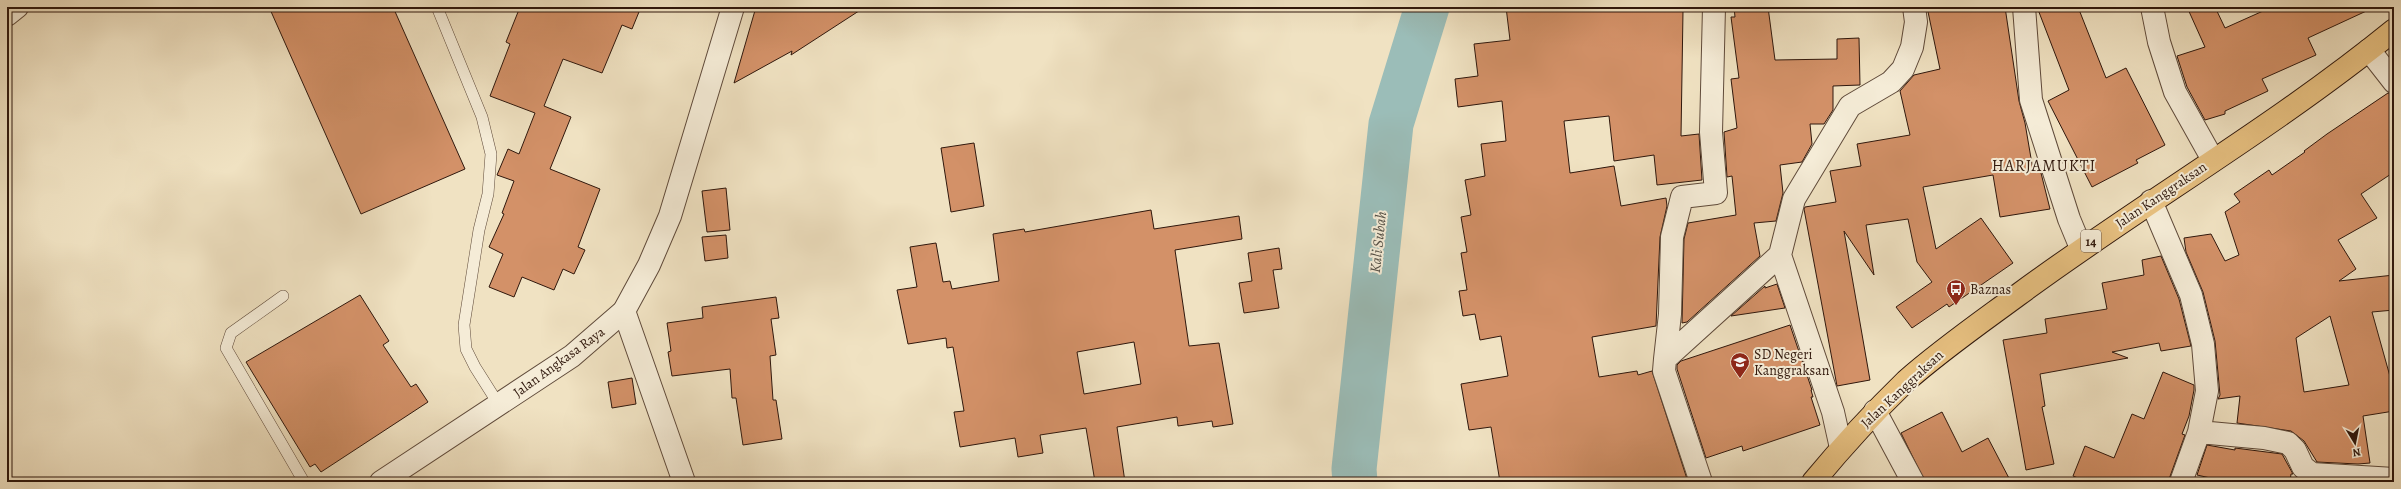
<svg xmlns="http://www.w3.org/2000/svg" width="2401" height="489" font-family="Alegreya,serif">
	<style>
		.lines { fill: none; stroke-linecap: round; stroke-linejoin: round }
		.river { stroke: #9bbdb8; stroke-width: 45 }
		.building { fill: #d39168; stroke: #2f170c; fill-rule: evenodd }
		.service-casing { stroke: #5f4a3a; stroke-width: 12 }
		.minor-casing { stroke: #5f4a3a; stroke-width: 24 }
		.tertiary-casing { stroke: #5f4a3a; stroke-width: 24 }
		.trunk-casing { stroke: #2f170c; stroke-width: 24 }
		.service { stroke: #f5ecd7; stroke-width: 11 }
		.minor { stroke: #f5ecd7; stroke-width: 22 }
		.tertiary { stroke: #f5ecd7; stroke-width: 22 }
		.trunk { stroke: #e8c181; stroke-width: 22 }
		.labels { text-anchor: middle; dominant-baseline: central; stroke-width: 4; stroke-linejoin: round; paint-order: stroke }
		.shield { fill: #f5ecd7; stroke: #6a5749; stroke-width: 1 }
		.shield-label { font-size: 13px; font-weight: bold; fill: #2f170c }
		.street-label { font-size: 14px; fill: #2f170c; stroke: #f5ecd7 }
		.poi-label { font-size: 14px; fill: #2f170c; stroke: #f5ecd7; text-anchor: start }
		.water-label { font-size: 15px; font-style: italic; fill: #555148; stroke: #f5ecd7 }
		.quarter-label { font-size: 16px; letter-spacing: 1px; fill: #2f170c; stroke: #f5ecd7 }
	</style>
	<rect width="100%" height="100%" fill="#f0e2c2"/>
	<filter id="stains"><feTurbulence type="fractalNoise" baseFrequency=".005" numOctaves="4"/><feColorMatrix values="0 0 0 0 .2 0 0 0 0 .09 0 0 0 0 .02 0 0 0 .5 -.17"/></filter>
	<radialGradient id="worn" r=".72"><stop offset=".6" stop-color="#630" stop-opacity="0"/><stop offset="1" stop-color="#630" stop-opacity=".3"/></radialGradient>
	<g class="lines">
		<path class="river" d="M1355 482 1354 469 1391 124 1427 7"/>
	</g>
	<path class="building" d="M269 7H393L465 169 361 214Z
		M520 7H641L632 29 622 25 602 73 563 59 544 106 571 117 550 169 600 189 578 247 585 250 574 274 563 269 554 290 522 277 514 297 489 287 503 254 489 247 504 214 502 213 514 181 497 175 508 149 519 154 535 113 490 96 510 44 506 42Z
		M756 7H865L791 55 792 51 734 83Z
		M1506 7H1620L1648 8V10L1683 11 1681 136 1699 134 1702 180 1657 185 1654 155 1614 161 1609 116 1564 121 1570 173 1614 166 1621 206 1666 198 1667 206 1660 237 1656 326 1592 337 1599 377 1637 371 1638 375 1652 371 1688 482H1500L1491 427 1469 430 1461 384 1508 376 1501 336 1480 340 1475 314 1463 316 1459 291 1467 290 1461 253 1467 252 1461 217 1471 215 1465 180 1485 176 1481 144 1506 141 1502 101 1458 107 1455 79 1478 76 1474 44 1510 40Z
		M1734 7H1768L1775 60 1837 59V39L1859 38 1860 85 1833 86V110L1824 124H1810L1812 144 1802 162 1780 165 1783 193 1776 221 1754 223 1760 256 1687 322 1682 323 1684 239 1688 223 1736 215 1732 176 1727 177 1724 132 1737 128 1731 79 1739 78 1731 17H1735Z
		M1927 7H2005L2019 101 2025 123 2033 170 2040 169 2050 209 2000 217 1993 175 1923 187 1936 249 1981 218 2013 263 1949 307 1947 304 1912 328 1896 307 1932 282 1917 262 1908 219 1866 225 1874 275 1844 231 1870 380 1837 386 1804 209 1805 207 1836 202 1830 171 1861 166 1857 144 1910 135 1900 91 1914 75 1940 69Z
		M2037 7H2078L2106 78 2126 68 2165 145 2136 160 2138 163 2092 187 2048 101 2069 90Z
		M2187 7H2215L2225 28 2272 7H2375L2308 38 2316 55 2262 79 2268 91 2225 111V114L2205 120 2187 87 2177 56 2205 47Z
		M2388 93 2394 94V172L2361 194 2377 218 2338 240 2356 269 2339 281 2394 275V310L2372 312 2391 380H2394V411L2363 416 2370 463 2358 464 2317 462 2304 441 2291 431 2237 423 2240 396 2218 399 2220 395 2215 341 2203 292 2186 252 2184 238 2211 234 2225 261 2239 255 2225 212 2240 202 2234 194 2269 170 2272 175 2305 152 2304 151 2327 134ZM2330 316 2349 385 2304 392 2296 338Z
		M974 143 984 206 951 212 941 148Z
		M726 188 730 230 707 232 702 191Z
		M1151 210 1154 229 1239 216 1242 239 1175 250 1189 346 1219 343 1233 424 1213 427 1212 421 1178 426 1177 417 1117 427 1125 482H1095L1086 428 1040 435 1043 453 1018 457 1015 438 960 447 954 412 964 411 953 347 947 348 946 338 908 344 897 290 917 287 910 247 936 243 943 282 950 281 952 289 999 281 993 234 1024 229 1025 232ZM1134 342 1141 384 1084 394 1077 352Z
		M726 235 728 258 705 261 702 237Z
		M1279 248 1282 269 1273 270 1279 308 1244 313 1239 283 1252 281 1248 253Z
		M2161 256 2179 299 2191 346 2161 351 2159 343 2112 352 2128 358 2040 374 2045 406 2042 407 2054 464 2026 470 2003 340 2047 333 2045 319 2107 309 2102 283 2144 275 2142 260Z
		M1777 284 1785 308 1731 316 1765 286V288Z
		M360 295 389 341 383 345 411 387 416 384 428 402 321 472 315 464 310 467 246 362Z
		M776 297 779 318 771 319 776 355 770 356 773 400H776L782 439 743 445 736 398H732L730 369 672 376 668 352 671 351 667 323 703 318 702 307Z
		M1790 325 1812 390H1811L1813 397H1811L1820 425 1743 451 1742 446 1706 458 1677 369V365L1681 361Z
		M2163 372 2194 385V390L2189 416 2182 434 2185 435 2168 482H2088L2073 476 2085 446 2114 458 2132 414 2144 419Z
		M632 378 636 404 612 408 608 382Z
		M1942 412 1962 452 1988 438 2011 482H1925L1901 433Z
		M2207 445 2235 450V448L2282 454 2293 474H2291L2290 482 2233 478 2232 482H2228L2197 475Z"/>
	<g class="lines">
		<defs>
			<path id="service" d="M437 7 482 117 491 154 488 194 479 230 464 325 466 349 475 367 499 405
				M283 296 231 333 226 348 304 482"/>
			<path id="minor" d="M2024 7 2031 100 2069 219 2081 248
				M2152 7 2159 42 2175 92 2213 160
				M7 15 17 7
				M2369 50 2394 82
				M2151 201 2191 295 2203 344 2207 391 2199 432 2181 482
				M624 311 684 482
				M1665 359 1670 314 1672 237 1682 197 1716 193 1711 132 1714 7
				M1875 411 1913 482
				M2199 432 2264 438 2288 443 2295 450 2303 467 2312 474 2394 479
				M1841 448 1833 412 1780 255 1794 199 1850 106 1891 82 1903 69 1912 47 1916 22 1914 7
				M1701 482 1664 371 1665 359 1780 255"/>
			<path id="tertiary" d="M381 482 572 356 624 311 649 265 670 216 733 7"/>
			<path id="trunk" d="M1813 482C1842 447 1873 413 1906 381 1941 350 1980 323 2018 295 2141 204 2275 127 2394 30"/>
		</defs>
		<use href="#service" class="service-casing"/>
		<use href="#minor" class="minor-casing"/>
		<use href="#tertiary" class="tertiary-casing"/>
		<use href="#trunk" class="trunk-casing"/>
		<use href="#service" class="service"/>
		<use href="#minor" class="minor"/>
		<use href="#tertiary" class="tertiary"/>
		<use href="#trunk" class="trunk"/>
	</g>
	<defs>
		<symbol id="bus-pin" viewBox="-11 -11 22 30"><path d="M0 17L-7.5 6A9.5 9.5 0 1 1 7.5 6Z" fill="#8f2418" stroke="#f5ecd7"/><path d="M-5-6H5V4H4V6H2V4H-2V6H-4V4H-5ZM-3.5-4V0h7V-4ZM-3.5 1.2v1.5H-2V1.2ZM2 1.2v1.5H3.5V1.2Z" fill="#fff"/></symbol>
		<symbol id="school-pin" viewBox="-11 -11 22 30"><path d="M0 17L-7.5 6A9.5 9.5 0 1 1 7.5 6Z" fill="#8f2418" stroke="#f5ecd7"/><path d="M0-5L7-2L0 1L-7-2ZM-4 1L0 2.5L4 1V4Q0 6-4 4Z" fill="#fff"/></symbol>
	</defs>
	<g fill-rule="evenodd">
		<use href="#bus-pin" x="1945" y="278" width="22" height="30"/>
		<use href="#school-pin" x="1729" y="351" width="22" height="30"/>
	</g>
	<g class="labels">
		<rect class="shield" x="2081" y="230" width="20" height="22" rx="3"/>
		<g class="shield-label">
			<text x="2091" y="241">14</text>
		</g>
		<g class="street-label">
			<text transform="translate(2161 195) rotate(-34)">Jalan Kanggraksan</text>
			<text transform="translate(559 362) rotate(-36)">Jalan Angkasa Raya</text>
			<text transform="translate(1902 389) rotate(-43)">Jalan Kanggraksan</text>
		</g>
		<g class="poi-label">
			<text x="1970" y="289">Baznas</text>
			<text x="1754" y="354">SD Negeri<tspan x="1754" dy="16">Kanggraksan</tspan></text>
		</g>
		<g class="water-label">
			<text transform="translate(1378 242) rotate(-84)">Kali Subah</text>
		</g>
		<g class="quarter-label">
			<text x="2044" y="166">HARJAMUKTI</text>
		</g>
	</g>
	<rect width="2401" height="489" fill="none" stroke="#f0e2c2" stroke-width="24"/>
	<rect x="8" y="8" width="2385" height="473" fill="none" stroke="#2f170c" stroke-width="2"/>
	<rect x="12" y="12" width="2377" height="465" fill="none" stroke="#2f170c"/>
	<g transform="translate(2355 443) rotate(170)" stroke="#f5ecd7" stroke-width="3" paint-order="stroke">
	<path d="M0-3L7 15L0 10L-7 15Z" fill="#2f170c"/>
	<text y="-6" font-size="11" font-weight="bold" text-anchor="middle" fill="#2f170c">N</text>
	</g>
	<rect width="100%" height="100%" filter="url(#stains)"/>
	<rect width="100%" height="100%" fill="url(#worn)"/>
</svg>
